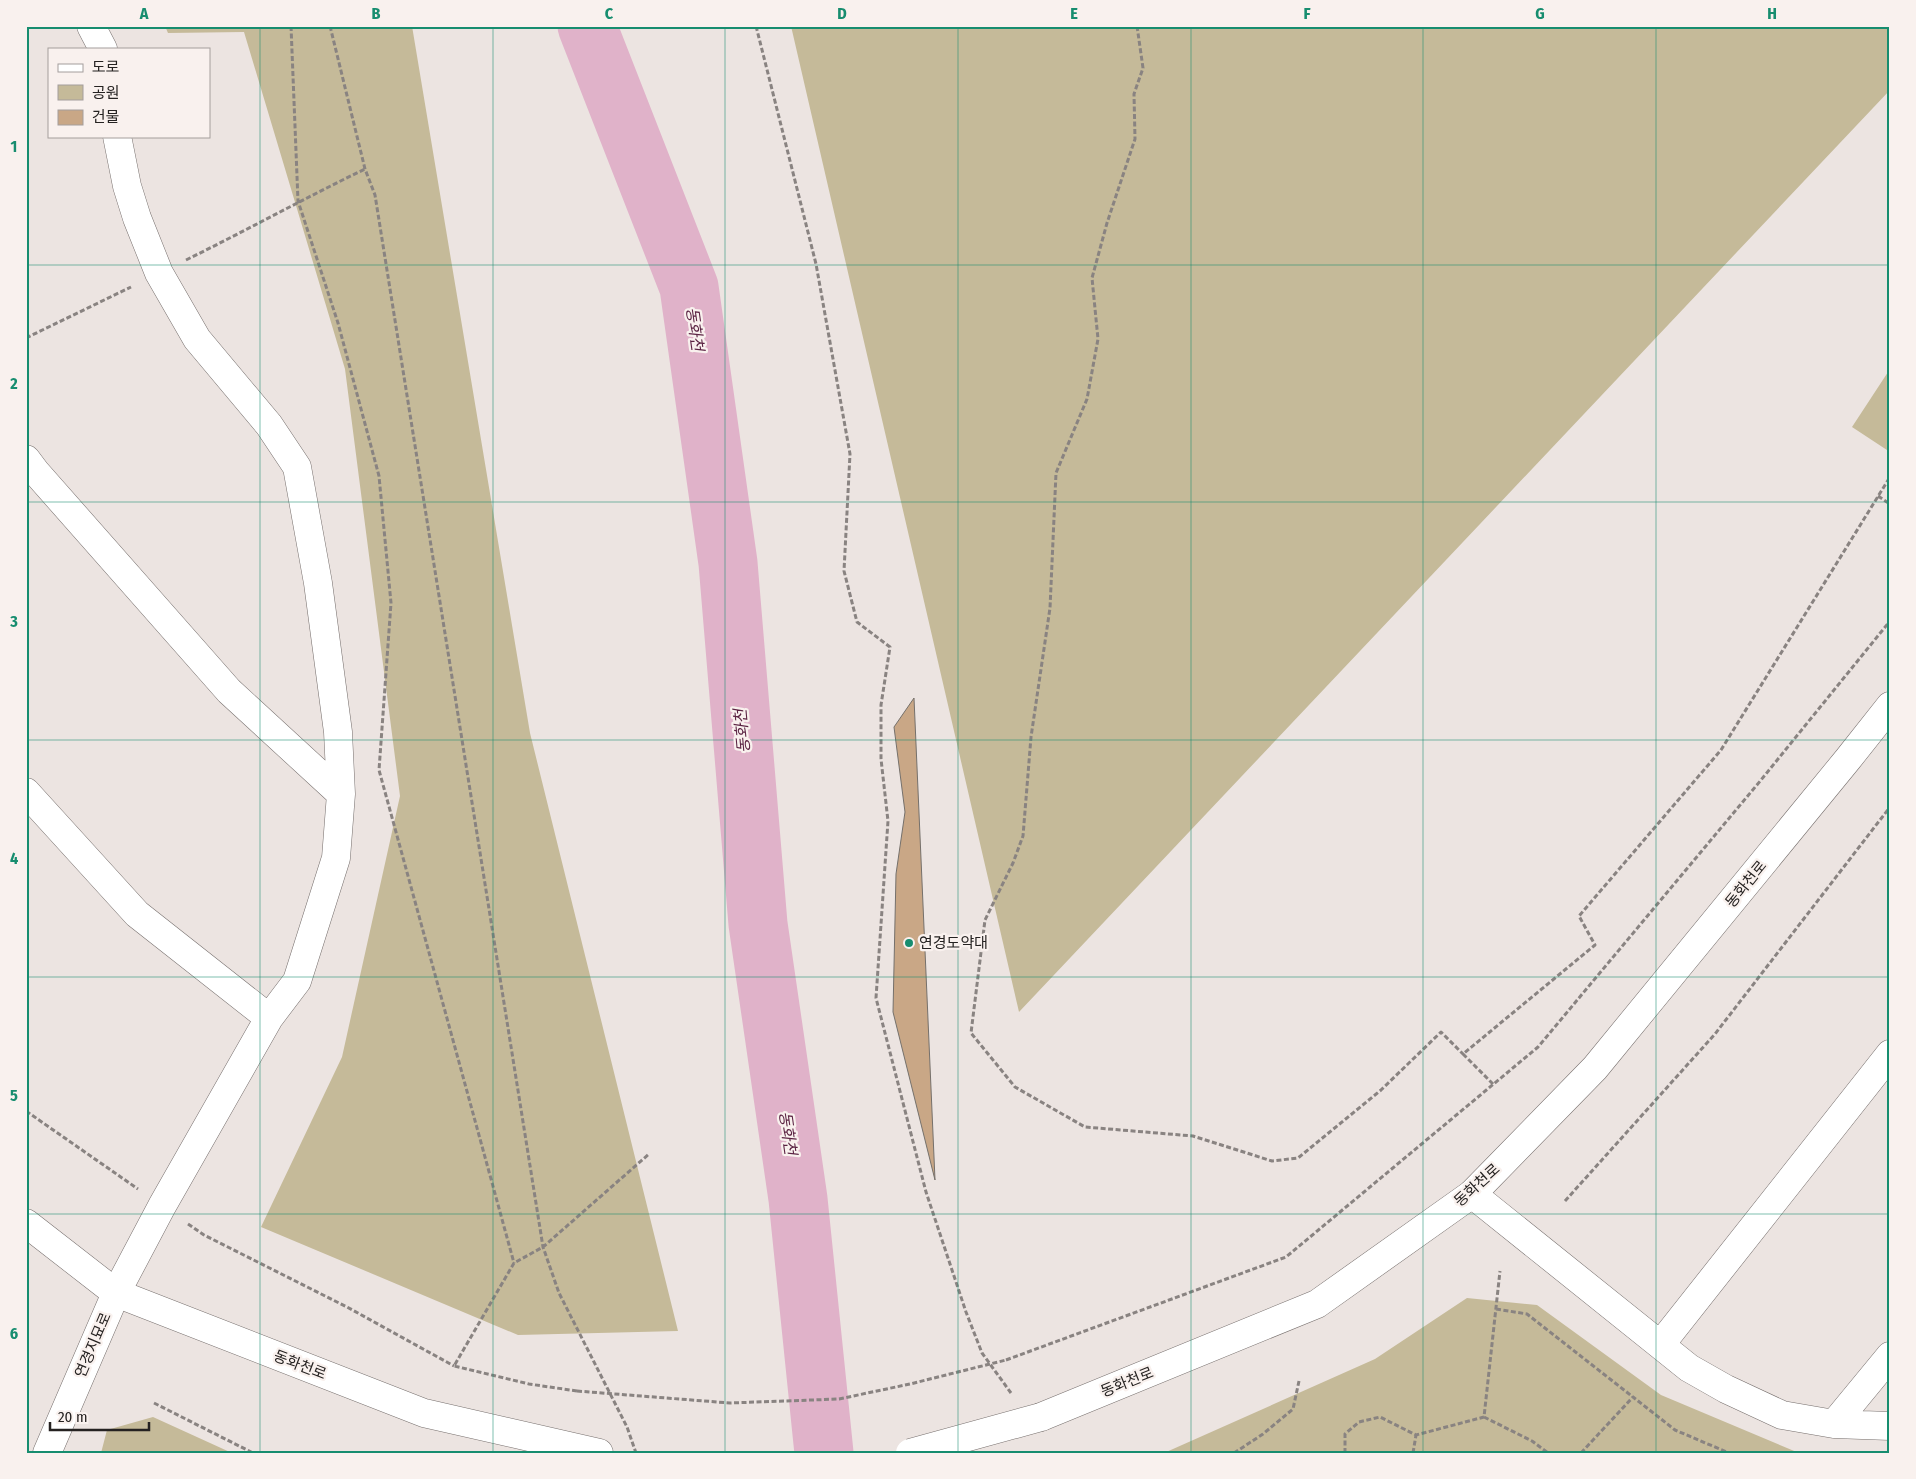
<svg xmlns="http://www.w3.org/2000/svg" width="1916" height="1479" font-family="'Fira Sans Condensed','Noto Sans KR',sans-serif">
	<style>
		.green { fill: #c5ba99 }
		.lines { fill: none; stroke-linecap: round; stroke-linejoin: round }
		.river { stroke: #e0b2c9; stroke-width: 59 }
		.building { fill: #c9a786; stroke: #75706b }
		.minor-casing { stroke: #766f6d; stroke-width: 29 }
		.major-casing { stroke: #766f6d; stroke-width: 29 }
		.path { stroke: #898381; stroke-width: 3; stroke-dasharray: 5 2.5; stroke-linecap: butt }
		.minor { stroke: #fff; stroke-width: 28 }
		.major { stroke: #fff; stroke-width: 28 }
		.major-bridge-casing { stroke: #766f6d; stroke-width: 29; stroke-linecap: butt }
		.path-bridge { stroke: #898381; stroke-width: 3; stroke-dasharray: 5 2.5; stroke-linecap: butt }
		.major-bridge { stroke: #fff; stroke-width: 28 }
		.grid { fill: none; stroke: #178d6f; stroke-width: 1; stroke-opacity: 0.55 }
		.poi-dot { fill: #178d6f; stroke: #f9f1ee; stroke-width: 2 }
		.labels { text-anchor: middle; dominant-baseline: central; stroke-width: 4.5; stroke-linejoin: round; paint-order: stroke }
		.street-label { font-size: 15px; fill: #252221; stroke: #f9f1ee }
		.poi-label { font-size: 15px; fill: #252221; stroke: #f9f1ee; text-anchor: start }
		.water-label { font-size: 16px; font-style: italic; fill: #5b2343; stroke: #f9f1ee }
		.neatline { fill: none; stroke: #178d6f; stroke-width: 2 }
		.grid-label { font-size: 16px; text-anchor: middle; font-weight: bold; fill: #178d6f }
	</style>
	<rect width="100%" height="100%" fill="#ece4e1"/>
	<path class="green" d="M165 26H412L530 733 678 1331 518 1335 261 1227 342 1057 400 796 345 369 244 32 168 33Z
		M791 26H1890V90L1019 1012Z
		M1890 369V452L1852 427Z
		M1467 1298 1537 1305 1661 1395 1799 1453H1164L1375 1359Z
		M153 1417 232 1453H101L107 1430Z"/>
	<g class="lines">
		<path class="river" d="M587 26 689 287 728 563 758 924 798 1199 824 1453"/>
	</g>
	<path class="building" d="M914 698 935 1180 893 1012 896 874 905 812 894 727Z"/>
	<g class="lines">
		<defs>
			<path id="minor" d="M91 26 103 49
				M26 459 35 471 229 691 341 794
				M26 792 137 914 269 1018
				M1472 1194 1689 1368 1726 1389 1782 1415 1834 1424 1890 1426
				M1661 1344 1890 1054
				M1834 1424 1890 1356
				M47 1453 116 1293 162 1206 269 1018 297 981 336 858 341 794 338 732 318 583 297 467 269 425 197 339 159 273 137 218 127 186 117 136"/>
			<path id="major" d="M26 1223 116 1293 424 1413 599 1453
				M1041 1417 1317 1304 1472 1194 1595 1068 1848 759 1890 706"/>
		</defs>
		<use href="#minor" class="minor-casing"/>
		<use href="#major" class="major-casing"/>
		<path class="path" d="M291 26 298 201 338 323 379 476 391 603 379 770 514 1263
			M330 26 365 169 375 195 543 1247 559 1293 627 1427 636 1453
			M756 26 816 264 850 454 844 571 857 622 890 647 881 705V759L888 821 876 998 926 1192 966 1312 982 1353 1011 1393
			M1137 26 1143 68 1134 94 1135 139 1107 223 1092 278 1098 339 1087 399 1056 473 1050 608 1031 737 1023 836 1013 863 985 920 971 1033 1015 1087 1085 1127 1193 1136 1272 1161 1298 1158 1381 1090 1441 1032 1463 1054
			M186 260C247 230 305 198 365 169
			M26 338 131 287
			M1878 496 1890 504
			M1493 1084 1463 1054 1595 945 1579 916 1721 750 1890 477
			M26 1111 138 1189
			M1565 1201 1715 1034 1890 807
			M188 1224 204 1235 347 1307 454 1366
			M1496 1309 1527 1314 1633 1397
			M1006 1360 1286 1257 1538 1047 1761 780 1890 621
			M577 1391 529 1384 454 1366 514 1263 543 1247 649 1154
			M154 1403 253 1453
			M1484 1417 1532 1441 1548 1453
			M1234 1453 1263 1434 1293 1409 1299 1381
			M1345 1453V1434L1359 1422 1380 1417 1416 1435 1484 1417 1500 1271
			M1413 1453 1416 1435
			M1581 1453 1633 1397 1675 1430 1729 1453"/>
		<use href="#minor" class="minor"/>
		<use href="#major" class="major"/>
		<defs>
			<path id="major-bridge" d="M910 1453 1041 1417"/>
		</defs>
		<use href="#major-bridge" class="major-bridge-casing"/>
		<path class="path-bridge" d="M577 1391 730 1403 839 1399 910 1384 1006 1360"/>
		<use href="#major-bridge" class="major-bridge"/>
	</g>
	<path class="grid" d="M260 26V1453M493 26V1453M725 26V1453M958 26V1453M1191 26V1453M1423 26V1453M1656 26V1453M26 265H1890M26 502H1890M26 740H1890M26 977H1890M26 1214H1890"/>
	<circle class="poi-dot" cx="909" cy="943" r="5"/>
	<g class="labels">
		<g class="street-label">
			<text transform="translate(1746 884) rotate(-51)">동화천로</text>
			<text transform="translate(1477 1185) rotate(-42)">동화천로</text>
			<text transform="translate(93 1345) rotate(-67)">연경지묘로</text>
			<text transform="translate(300 1365) rotate(21)">동화천로</text>
			<text transform="translate(1127 1382) rotate(-22)">동화천로</text>
		</g>
		<g class="poi-label">
			<text x="919" y="943">연경도약대</text>
		</g>
		<g class="water-label">
			<text transform="translate(695 329) rotate(82)">동화천</text>
			<text transform="translate(742 731) rotate(-95)">동화천</text>
			<text transform="translate(788 1133) rotate(82)">동화천</text>
		</g>
	</g>
	<rect width="1916" height="1479" fill="none" stroke="#f9f1ee" stroke-width="55"/>
	<rect x="48" y="48" width="162" height="90" fill="#f9f1ee" stroke="#a49e9c"/>
	<rect x="58" y="64" width="25" height="8" fill="#ffffff" stroke="#a49e9c"/>
	<text x="92" y="72" font-size="15" fill="#252221">도로</text>
	<rect x="58" y="85" width="25" height="15" fill="#c5ba99" stroke="#a49e9c"/>
	<text x="92" y="98" font-size="15" fill="#252221">공원</text>
	<rect x="58" y="110" width="25" height="15" fill="#c9a786" stroke="#a49e9c"/>
	<text x="92" y="122" font-size="15" fill="#252221">건물</text>
	<path d="M50 1422v8h99v-8" fill="none" stroke="#252221" stroke-width="2.5"/>
	<text x="58" y="1422" font-size="15" fill="#252221" stroke="#f9f1ee" stroke-width="4" paint-order="stroke">20 m</text>
	<rect x="28" y="28" width="1860" height="1424" class="neatline"/>
	<g class="grid-label">
		<text x="144" y="19">A</text>
		<text x="376" y="19">B</text>
		<text x="609" y="19">C</text>
		<text x="842" y="19">D</text>
		<text x="1074" y="19">E</text>
		<text x="1307" y="19">F</text>
		<text x="1540" y="19">G</text>
		<text x="1772" y="19">H</text>
		<text x="14" y="152">1</text>
		<text x="14" y="389">2</text>
		<text x="14" y="627">3</text>
		<text x="14" y="864">4</text>
		<text x="14" y="1101">5</text>
		<text x="14" y="1339">6</text>
	</g>
</svg>
